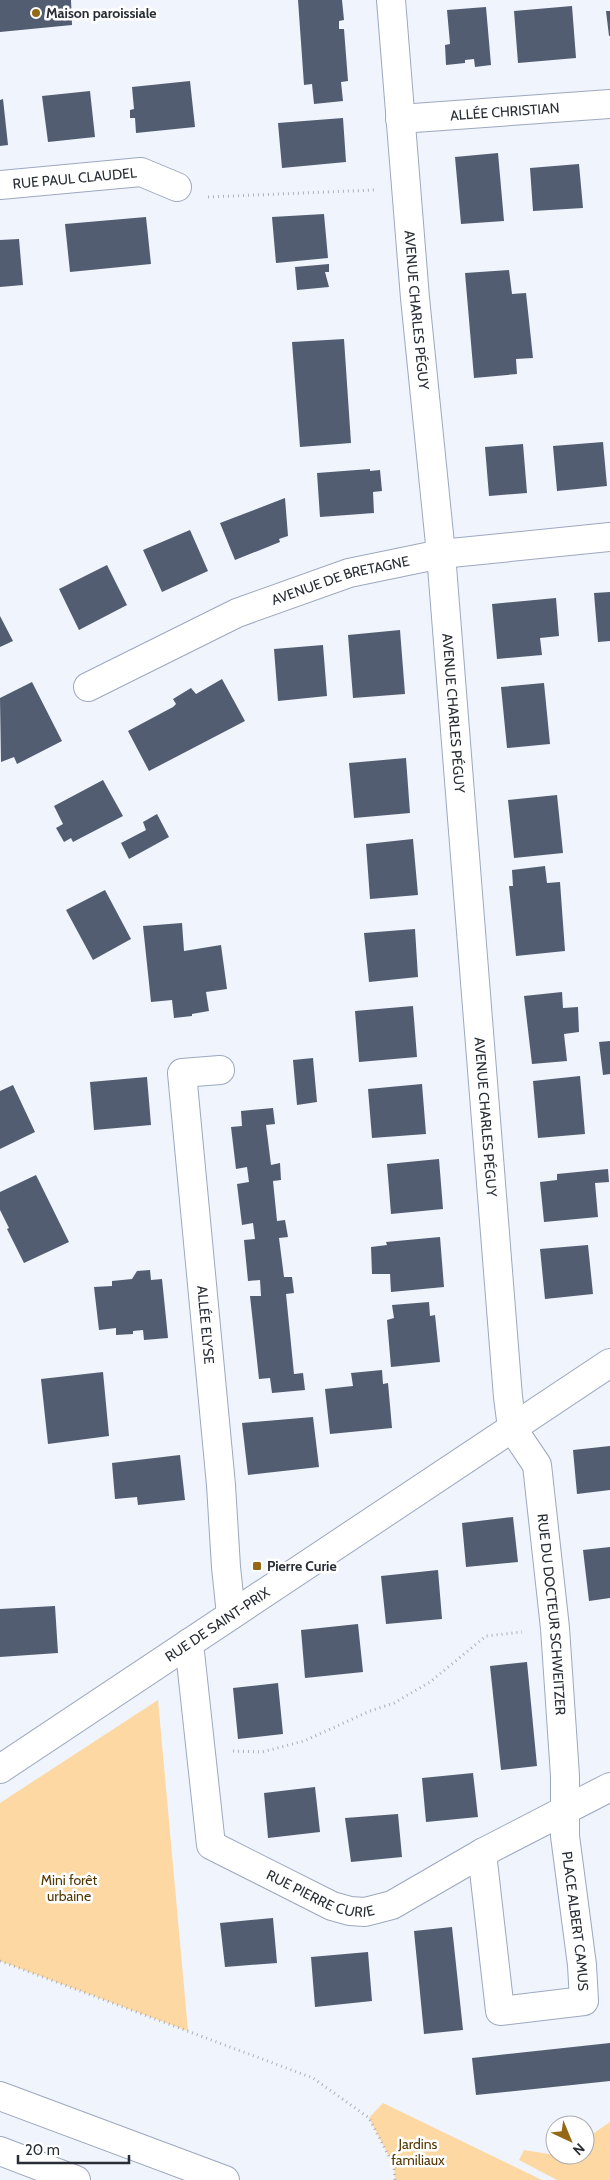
<svg xmlns="http://www.w3.org/2000/svg" width="610" height="2180" font-family="Cabin,sans-serif">
	<style>
		.green { fill: #fdd8a3 }
		.building { fill: #535d71 }
		.lines { fill: none; stroke-linecap: round; stroke-linejoin: round }
		.minor-casing { stroke: #9da8be; stroke-width: 30 }
		.tertiary-casing { stroke: #9da8be; stroke-width: 30 }
		.motorway-casing { stroke: #9da8be; stroke-width: 30 }
		.path { stroke: #acb1ba; stroke-width: 3; stroke-dasharray: 1 4; stroke-linecap: butt }
		.minor { stroke: #fff; stroke-width: 28 }
		.tertiary { stroke: #fff; stroke-width: 28 }
		.motorway { stroke: #fff; stroke-width: 28 }
		.poi-dot { fill: #946815; stroke: #fff; stroke-width: 2 }
		.labels { text-anchor: middle; dominant-baseline: central; stroke-width: 5; stroke-linejoin: round; paint-order: stroke }
		.poi-label { font-size: 14px; font-weight: bold; fill: #292e36; stroke: #fff; text-anchor: start }
		.street-label { font-size: 14px; fill: #292e36; stroke: #fff }
		.park-label { font-size: 14px; fill: #543804; stroke: #fff }
	</style>
	<rect width="100%" height="100%" fill="#eff4fd"/>
	<path class="green" d="M158 1700 188 2031 0 1961V1803Z
		M383 2103 542 2180H395L394 2166 369 2118Z
		M610 2122V2180H557L519 2160 524 2150 561 2156 585 2155V2139Z"/>
	<path class="building" d="M0 0H71L72 25 0 32Z
		M298 0H342L344 20 339 21V29H344L348 81 341 82 343 101 314 104 312 84 304 85Z
		M572 6 576 58 518 63 514 11Z
		M486 7 491 65 475 67 474 59 465 60V63L446 65 445 45 450 44 447 10Z
		M606 11H610V36H609Z
		M190 81 195 127 136 133 135 118H130V110L134 109 132 87Z
		M90 91 95 137 48 142 42 96Z
		M3 99 8 145 0 146V100Z
		M343 118 346 162 282 168 278 123Z
		M498 153 504 221 461 224 455 157Z
		M579 164 583 208 533 211 530 168Z
		M324 214 328 258 276 263 272 217Z
		M146 217 151 264 70 272 65 224Z
		M19 239 23 285 0 287V240Z
		M329 264V272H325L329 287 297 290 295 267Z
		M509 270 512 294 526 293 533 358 516 359 517 374 474 378 465 273Z
		M344 339 351 443 300 447 292 342Z
		M603 442 607 486 557 491 553 446Z
		M523 444 527 493 489 496 485 447Z
		M370 469V471L380 470 382 491 373 492 374 513 320 517 317 473Z
		M285 498 288 536 279 539 280 542 235 560 220 523Z
		M190 530 208 571 162 592 143 550Z
		M107 565 127 605 79 630 59 589Z
		M610 592V641L598 642 594 593Z
		M556 598 559 636 540 638 542 655 497 659 492 604Z
		M0 616 13 641 0 647Z
		M400 630 405 694 353 698 348 635Z
		M323 645 327 696 278 701 274 649Z
		M222 679 245 721 149 771 128 731 173 707 176 704 173 699 191 688 196 694Z
		M32 682 62 741 17 764 14 757 1 762 0 698Z
		M544 683 550 744 507 748 501 687Z
		M406 758 410 813 354 818 349 763Z
		M103 780 123 816 73 842 71 838 64 842 56 828 63 824 54 806Z
		M557 795 563 853 514 858 508 800Z
		M157 814 169 837 129 859 121 843 146 830 143 822Z
		M413 839 418 895 370 899 366 844Z
		M545 866 547 883 560 882 565 951 516 956 509 886H513L512 870Z
		M105 890 131 939 93 960 66 910Z
		M182 923 184 951 221 945 227 989 206 992 209 1011 192 1014V1016L174 1018 172 1000 151 1002 143 926Z
		M415 929 418 977 369 982 364 933Z
		M562 992 563 1008 578 1007 579 1032 564 1034 567 1061 532 1064 524 996Z
		M413 1006 417 1057 359 1062 355 1011Z
		M610 1041V1074L603 1075 599 1042Z
		M313 1058 317 1102 297 1105 293 1060Z
		M580 1076 585 1134 538 1138 533 1081Z
		M147 1077 151 1125 94 1130 90 1082Z
		M422 1084 426 1134 372 1138 368 1089Z
		M13 1085 35 1132 0 1149V1091Z
		M273 1108 275 1124 266 1125 271 1165 280 1163 281 1180 273 1181 277 1221 285 1220 288 1237 279 1238 284 1277H292L294 1293 286 1294 294 1374 303 1373 305 1390 272 1393 270 1378 259 1379 250 1296H261L260 1280 248 1281 244 1240 255 1239 253 1223 242 1225 237 1184 249 1182 247 1167 236 1169 231 1127 242 1126 241 1111Z
		M439 1159 443 1209 391 1214 387 1164Z
		M608 1169 609 1182 595 1183 598 1217 544 1222 540 1182 557 1180V1174Z
		M36 1175 69 1242 24 1263 7 1229 9 1228 0 1210V1192Z
		M440 1237 444 1287 391 1292 390 1274H372L371 1247 387 1245 386 1242Z
		M588 1245 593 1294 545 1299 540 1249Z
		M150 1270 151 1280 162 1279 168 1338 144 1340 143 1330 133 1331V1334L116 1335V1328L99 1330 94 1287 112 1286V1281L132 1279 137 1271Z
		M429 1302 430 1316 435 1315 440 1362 391 1367 387 1320 394 1318 392 1305Z
		M382 1370 383 1384 388 1383 392 1428 330 1434 325 1389 353 1386 351 1373Z
		M103 1372 109 1436 48 1444 41 1379Z
		M313 1417 319 1467 248 1475 242 1423Z
		M610 1446V1490L577 1494 573 1450Z
		M180 1455 185 1500 138 1505 137 1497 115 1499 112 1463Z
		M513 1517 518 1562 466 1567 462 1523Z
		M610 1547V1598L589 1601 583 1550Z
		M438 1570 442 1619 386 1624 381 1576Z
		M55 1606 58 1653 0 1657V1609Z
		M358 1624 363 1672 305 1678 301 1630Z
		M527 1662 537 1766 501 1770 490 1666Z
		M278 1683 283 1734 238 1739 233 1688Z
		M473 1773 478 1817 426 1822 422 1778Z
		M315 1787 320 1832 268 1838 264 1793Z
		M398 1814 402 1857 351 1862 345 1818Z
		M273 1918 277 1963 225 1967 220 1923Z
		M452 1927 463 2030 424 2034 414 1931Z
		M368 1952 372 2001 315 2007 311 1957Z
		M610 2043V2081L476 2095 472 2058Z"/>
	<g class="lines">
		<defs>
			<g id="minor">
				<path id="s1" d="M391 0 415 298 441 554 508 1397 512 1428 537 1465 555 1628 565 1776V1836L582 1965 584 2001 500 2011 482 1853"/>
				<path id="s2" d="M400 119 610 104"/>
				<path id="s3" d="M0 185 141 172 177 187"/>
				<path id="s4" d="M88 687 237 613 349 573 441 554 610 537"/>
				<path id="s5" d="M220 1070 182 1073 221 1485 226 1567 231 1615"/>
				<path id="s6" d="M189 1643 211 1845 332 1906 350 1911 365 1912 392 1905 482 1853 610 1787"/>
			</g>
			<g id="tertiary">
				<path id="s7" d="M0 1769 610 1363"/>
			</g>
			<path id="motorway" d="M0 2096 225 2180
				M0 2151 76 2180"/>
		</defs>
		<use href="#minor" class="minor-casing"/>
		<use href="#tertiary" class="tertiary-casing"/>
		<use href="#motorway" class="motorway-casing"/>
		<path class="path" d="M208 197 374 190
			M233 1751 262 1752 304 1741 370 1711 394 1703 430 1682 486 1636 522 1632
			M0 1961 313 2078 369 2118 394 2166 395 2180"/>
		<use href="#minor" class="minor"/>
		<use href="#tertiary" class="tertiary"/>
		<use href="#motorway" class="motorway"/>
	</g>
	<g class="poi-dot">
		<circle cx="36" cy="13" r="5"/>
		<rect x="252" y="1561" width="10" height="10" rx="2.5"/>
	</g>
	<g class="labels">
		<g class="poi-label">
			<text x="46" y="13">Maison paroissiale</text>
			<text x="267" y="1566">Pierre Curie</text>
		</g>
		<g class="street-label">
			<text stroke="none"><textPath href="#s2" startOffset="105">ALLÉE CHRISTIAN</textPath></text>
			<text stroke="none"><textPath href="#s3" startOffset="75">RUE PAUL CLAUDEL</textPath></text>
			<text stroke="none"><textPath href="#s1" startOffset="311">AVENUE CHARLES PÉGUY</textPath></text>
			<text stroke="none"><textPath href="#s4" startOffset="275">AVENUE DE BRETAGNE</textPath></text>
			<text stroke="none"><textPath href="#s1" startOffset="716">AVENUE CHARLES PÉGUY</textPath></text>
			<text stroke="none"><textPath href="#s1" startOffset="1121">AVENUE CHARLES PÉGUY</textPath></text>
			<text stroke="none"><textPath href="#s5" startOffset="291">ALLÉE ELYSE</textPath></text>
			<text stroke="none"><textPath href="#s1" startOffset="1628">RUE DU DOCTEUR SCHWEITZER</textPath></text>
			<text stroke="none"><textPath href="#s7" startOffset="261">RUE DE SAINT-PRIX</textPath></text>
			<text stroke="none"><textPath href="#s6" startOffset="324">RUE PIERRE CURIE</textPath></text>
			<text stroke="none"><textPath href="#s1" startOffset="1936">PLACE ALBERT CAMUS</textPath></text>
		</g>
		<g class="park-label">
			<text x="69" y="1880">Mini forêt<tspan x="69" dy="16">urbaine</tspan></text>
			<text x="418" y="2144">Jardins<tspan x="418" dy="16">familiaux</tspan></text>
		</g>
	</g>
	<g transform="translate(570 2140) rotate(136)"><circle r="24" fill="#ffffff" stroke="#a9abaf"/>
	<path d="M0-4L9 19L0 12L-9 19Z" fill="#946815"/>
	<text y="-8" font-size="14" font-weight="bold" text-anchor="middle" fill="#292e36">N</text>
	</g>
	<path d="M18 2155v8h111v-8" fill="none" stroke="#292e36" stroke-width="2.5"/>
	<text x="25" y="2155" font-size="15" fill="#292e36" stroke="#ffffff" stroke-width="4" paint-order="stroke">20 m</text>
</svg>
